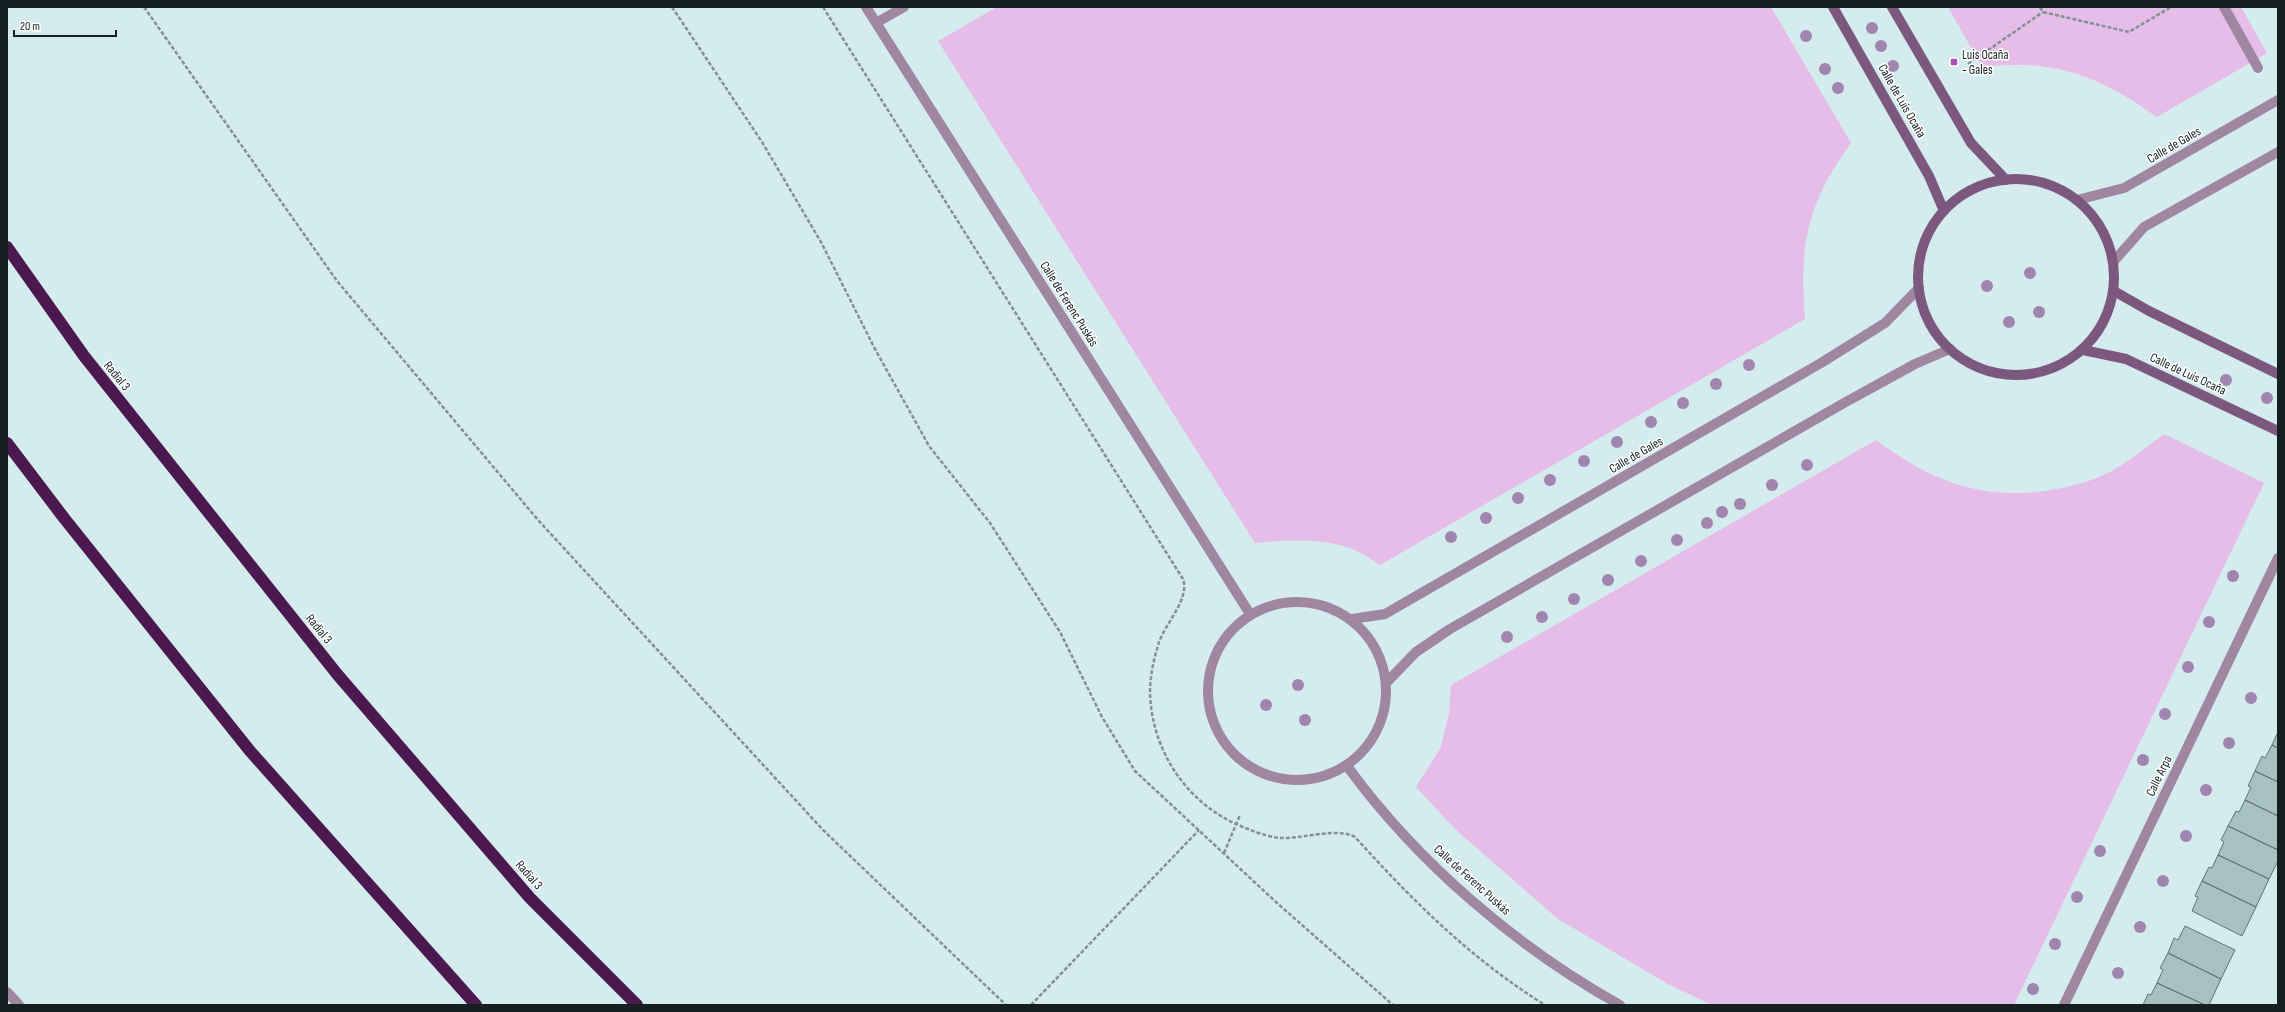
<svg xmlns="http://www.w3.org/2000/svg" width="2285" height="1012" font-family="'Sofia Sans Condensed',sans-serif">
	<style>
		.green { fill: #e6bce8 }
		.building { fill: #a9c0c2; stroke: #5e7476 }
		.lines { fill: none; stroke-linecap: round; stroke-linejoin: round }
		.path { stroke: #809293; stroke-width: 2.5; stroke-dasharray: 4 2; stroke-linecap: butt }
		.pedestrian { stroke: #9f86a1; stroke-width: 10 }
		.minor { stroke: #9f86a1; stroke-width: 10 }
		.tertiary { stroke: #9f86a1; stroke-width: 10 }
		.secondary { stroke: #7c587e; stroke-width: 10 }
		.motorway { stroke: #4b1950; stroke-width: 12 }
		.tree { fill: #a085af }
		.poi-dot { fill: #ae4eb7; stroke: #fff; stroke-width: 1.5 }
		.labels { text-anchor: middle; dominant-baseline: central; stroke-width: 3; stroke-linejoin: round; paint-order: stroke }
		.poi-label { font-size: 13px; fill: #161f20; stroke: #fff; text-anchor: start }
		.street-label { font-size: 13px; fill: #161f20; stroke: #fff }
	</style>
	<rect width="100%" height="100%" fill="#d4ecee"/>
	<path class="green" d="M997 7H1771L1851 143C1807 204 1799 244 1805 319L1380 565C1371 559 1361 552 1350 548 1319 538 1287 540 1255 543L938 41Z
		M1948 7H2241L2267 53 2157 117C2099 76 2054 58 1982 67Z
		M2164 434 2264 483 2014 1005H1712L1668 984 1558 919 1456 830 1416 787 1440 749 1449 714 1451 685 1876 440C1934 483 1985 502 2057 489 2077 485 2099 479 2117 468 2133 458 2148 446 2164 434Z"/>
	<path class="building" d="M2278 732V748L2272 745Z
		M2272 745 2278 748V782L2255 771 2262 756 2265 758Z
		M2255 771 2278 782V816L2245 800 2251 787 2248 786Z
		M2245 800 2278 816V850L2228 826 2236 811 2239 812Z
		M2228 826 2278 850V861L2269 879 2218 855 2224 842 2221 840Z
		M2218 855 2269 879 2256 907 2202 881 2209 867 2212 868Z
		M2202 881 2256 907 2242 936 2192 911 2198 897 2195 896Z
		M2185 926 2235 950 2221 979 2168 953 2174 938 2178 940Z
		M2168 953 2221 979 2209 1005H2205L2157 983 2163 970 2160 968Z
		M2157 983 2205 1005H2143L2148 994 2151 995Z"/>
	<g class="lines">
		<path class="path" d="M144 7 337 281 538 520 823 830 1006 1005
			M672 7 762 142 821 242 875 349 929 446 990 523 1060 632 1102 717 1135 771 1277 903 1393 1005
			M823 7 1183 579C1190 598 1166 623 1159 642 1154 658 1150 676 1150 693 1152 754 1190 808 1248 829 1258 833 1270 837 1280 838 1302 839 1337 827 1355 837 1413 901 1471 959 1545 1005
			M2040 7 2043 12 2129 32 2171 7
			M1968 64 2043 12
			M1224 853 1240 815
			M1031 1005 1199 830"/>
		<path class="pedestrian" d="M2224 7 2258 68"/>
		<path class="minor" d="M866 7 1250 614
			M876 23 904 7
			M2077 200 2124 188 2278 100
			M2114 261 2144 227 2278 152
			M1208 691a89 89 0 1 1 178 0a89 89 0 1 1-178 0Z
			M1352 619 1385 614 1821 363 1885 323 1919 288
			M1387 682 1416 652 1450 629 1844 403 1915 364 1950 349
			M1347 766C1417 862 1516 947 1620 1005
			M2064 1005 2278 558"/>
		<path class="tertiary" d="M7 992 19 1005"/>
		<path class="secondary" d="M1833 7 1929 176 1944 211
			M1892 7 1971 143 2006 180
			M1918 277a98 98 0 1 1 196 0a98 98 0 1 1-196 0Z
			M2114 291 2149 311 2278 374
			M2083 350 2126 359 2278 431"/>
		<path class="motorway" d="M7 247 84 356 337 674 530 898 637 1005
			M7 443 64 518 250 751 476 1005"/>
	</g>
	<g class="tree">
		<circle cx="1872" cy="28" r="6"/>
		<circle cx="1806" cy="36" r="6"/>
		<circle cx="1881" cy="46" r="6"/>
		<circle cx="1893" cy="66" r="6"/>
		<circle cx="1825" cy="69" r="6"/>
		<circle cx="1838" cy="88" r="6"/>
		<circle cx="2030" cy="273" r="6"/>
		<circle cx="1987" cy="286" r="6"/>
		<circle cx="2039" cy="312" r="6"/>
		<circle cx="2009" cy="322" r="6"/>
		<circle cx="1749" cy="365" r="6"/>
		<circle cx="2226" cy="380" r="6"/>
		<circle cx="1716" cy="384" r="6"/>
		<circle cx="2267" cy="398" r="6"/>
		<circle cx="1683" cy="403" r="6"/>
		<circle cx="1651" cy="422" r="6"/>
		<circle cx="1617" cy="442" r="6"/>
		<circle cx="1584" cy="461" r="6"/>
		<circle cx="1807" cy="465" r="6"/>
		<circle cx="1550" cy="480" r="6"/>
		<circle cx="1772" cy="485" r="6"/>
		<circle cx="1518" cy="498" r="6"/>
		<circle cx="1740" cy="504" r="6"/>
		<circle cx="1722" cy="512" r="6"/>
		<circle cx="1486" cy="518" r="6"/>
		<circle cx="1707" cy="523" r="6"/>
		<circle cx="1451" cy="537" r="6"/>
		<circle cx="1677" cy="540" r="6"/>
		<circle cx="1641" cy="561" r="6"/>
		<circle cx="2233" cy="576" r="6"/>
		<circle cx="1608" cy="580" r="6"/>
		<circle cx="1574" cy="599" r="6"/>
		<circle cx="1542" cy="617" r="6"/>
		<circle cx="2209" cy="622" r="6"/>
		<circle cx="1507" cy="637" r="6"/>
		<circle cx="2188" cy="667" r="6"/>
		<circle cx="1298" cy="685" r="6"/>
		<circle cx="2251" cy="698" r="6"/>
		<circle cx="1266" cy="705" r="6"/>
		<circle cx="2165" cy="714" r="6"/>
		<circle cx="1305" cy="720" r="6"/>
		<circle cx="2229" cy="743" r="6"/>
		<circle cx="2143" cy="760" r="6"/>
		<circle cx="2206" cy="790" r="6"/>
		<circle cx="2186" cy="836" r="6"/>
		<circle cx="2100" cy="851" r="6"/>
		<circle cx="2163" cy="881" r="6"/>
		<circle cx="2077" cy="897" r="6"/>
		<circle cx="2140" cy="927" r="6"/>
		<circle cx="2055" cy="944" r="6"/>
		<circle cx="2118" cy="973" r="6"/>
		<circle cx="2033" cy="989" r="6"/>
	</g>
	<rect class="poi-dot" x="1950" y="58" width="8" height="8" rx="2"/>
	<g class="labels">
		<g class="poi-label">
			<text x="1962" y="55">Luis Ocaña<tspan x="1962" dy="15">- Gales</tspan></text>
		</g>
		<g class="street-label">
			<text transform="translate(1902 101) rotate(60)">Calle de Luis Ocaña</text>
			<text transform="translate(2174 145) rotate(-30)">Calle de Gales</text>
			<text transform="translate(1069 304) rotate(58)">Calle de Ferenc Puskás</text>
			<text transform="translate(2188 374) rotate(25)">Calle de Luis Ocaña</text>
			<text transform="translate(117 376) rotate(51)">Radial 3</text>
			<text transform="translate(1636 455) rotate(-30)">Calle de Gales</text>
			<text transform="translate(319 629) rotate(51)">Radial 3</text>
			<text transform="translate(2159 776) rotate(-64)">Calle Arpa</text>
			<text transform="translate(529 875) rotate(49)">Radial 3</text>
			<text transform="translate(1472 880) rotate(42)">Calle de Ferenc Puskás</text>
		</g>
	</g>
	<rect width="2285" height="1012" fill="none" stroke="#161f20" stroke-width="16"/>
	<path d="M14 30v6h102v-6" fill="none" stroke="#161f20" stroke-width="2"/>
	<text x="20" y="30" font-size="12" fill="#161f20" stroke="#ffffff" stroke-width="3" paint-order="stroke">20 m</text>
</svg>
